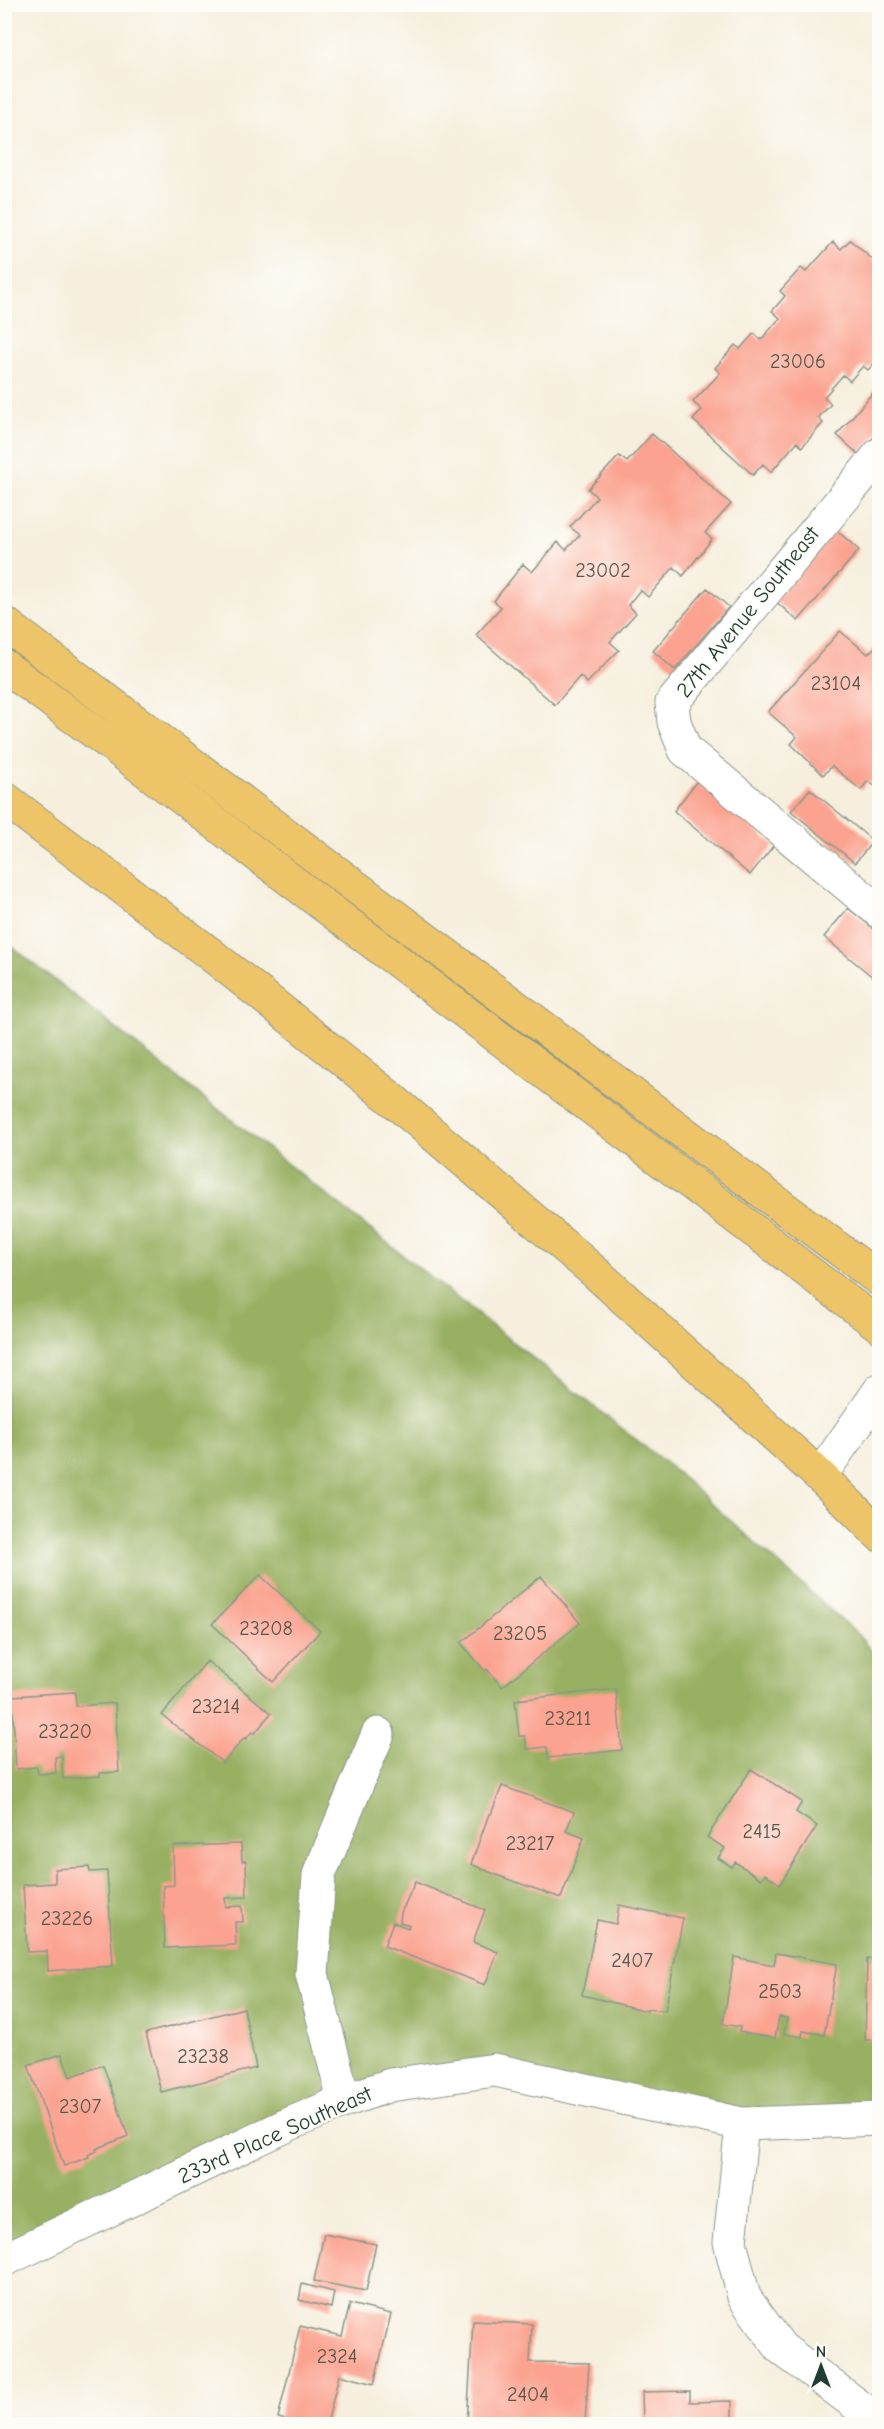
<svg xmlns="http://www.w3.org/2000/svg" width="884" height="2429" font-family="'Comic Neue',sans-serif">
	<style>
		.forest { fill: #98b062; stroke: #5c764b; stroke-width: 1.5 }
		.building { fill: #fba390 }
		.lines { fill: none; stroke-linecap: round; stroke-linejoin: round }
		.minor-casing { stroke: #8a9689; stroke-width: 35 }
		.highway-casing { stroke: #8a9689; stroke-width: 35 }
		.minor { stroke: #fff; stroke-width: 33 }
		.highway { stroke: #eec469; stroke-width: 33 }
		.labels { text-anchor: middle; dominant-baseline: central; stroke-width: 5; stroke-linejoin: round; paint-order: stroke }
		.number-label { font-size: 20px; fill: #56564b }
		.street-label { font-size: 22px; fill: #1f3d34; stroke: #fdfcf7 }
	</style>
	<rect width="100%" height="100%" fill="#fdfcf7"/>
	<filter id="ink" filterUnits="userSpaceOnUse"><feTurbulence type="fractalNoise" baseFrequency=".0167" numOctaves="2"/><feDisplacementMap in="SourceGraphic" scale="12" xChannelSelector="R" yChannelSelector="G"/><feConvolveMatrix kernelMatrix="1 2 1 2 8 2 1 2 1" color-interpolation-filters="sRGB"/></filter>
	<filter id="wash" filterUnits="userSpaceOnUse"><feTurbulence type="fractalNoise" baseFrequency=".008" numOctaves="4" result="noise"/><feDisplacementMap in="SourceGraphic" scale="24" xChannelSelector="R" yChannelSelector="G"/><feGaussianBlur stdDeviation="1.35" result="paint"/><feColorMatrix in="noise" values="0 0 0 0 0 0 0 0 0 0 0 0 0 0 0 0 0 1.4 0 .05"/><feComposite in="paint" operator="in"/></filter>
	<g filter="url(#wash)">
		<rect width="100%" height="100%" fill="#f6efde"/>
		<path class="forest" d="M5 941 667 1464 857 1634 880 1661 879 2119 742 2124 495 2070 390 2085 5 2260Z"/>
		<g id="blocks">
			<path class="building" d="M850 240 880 266V357L868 370 863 366 850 381 843 375 824 397 831 404 818 418 823 423 802 447 797 442 771 472 763 464 753 475 693 420 702 410 693 402 720 373 715 368 735 345 740 349 754 333 761 340 780 318 772 311 785 296 780 291 801 268 806 272 833 242 841 249Z
				M880 384V430L859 455 837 435Z
				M652 434 731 504 705 533 712 539 683 576 674 567 648 597 640 590 628 605 636 613 610 642 619 650 587 683 580 676 555 705 476 635 501 607 494 601 523 564 532 572 558 542 566 550 580 535 570 527 597 497 588 489 619 456 627 462Z
				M835 529 859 550 798 621 774 600Z
				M707 588 729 607 675 670 653 651Z
				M840 631 868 654 875 647 880 651V790L868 781 861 790 832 766 823 775 791 744 797 737 768 712Z
				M697 781 774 845 750 875 674 811Z
				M810 789 873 841 855 863 791 811Z
				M848 908 880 934V983L824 937Z
				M260 1575 320 1631 273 1682 212 1624Z
				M541 1576 580 1623 502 1687 487 1669 485 1671 461 1643Z
				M207 1661 271 1713 255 1733 252 1732 246 1739 244 1738 223 1763 162 1715Z
				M616 1689 622 1750 548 1758 547 1747 527 1749 525 1736H519L515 1700Z
				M75 1692 76 1706 115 1703 119 1772 100 1773V1776L63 1779 62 1756 55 1757 56 1773 38 1774 37 1767 16 1769 12 1696Z
				M751 1769 802 1802 796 1812 817 1826 780 1884 765 1874 761 1879 735 1862 732 1867 718 1858 725 1848 707 1837Z
				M502 1786 574 1812 566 1831 584 1838 561 1898 499 1876 471 1864 489 1814H491Z
				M241 1844 242 1861H246L247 1897 225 1898 226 1907 242 1906 243 1922H235L236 1945 165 1948 163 1886 174 1885 173 1846Z
				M89 1867 90 1872 107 1871 113 1966 48 1971 47 1951 27 1952 23 1885 55 1883V1869Z
				M415 1882 485 1910 473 1942 498 1952 485 1985 384 1946 393 1922 408 1928 409 1925 400 1922 401 1913Z
				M619 1905 683 1918 665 2011 648 2009 647 2011 582 1995 597 1920 616 1924Z
				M776 1953 837 1964 824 2035 803 2031 802 2037 784 2034 787 2018 779 2017 775 2038 739 2032 740 2027 723 2024 734 1957 774 1965Z
				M867 1959H880V2040H865Z
				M244 2008 256 2068 161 2092 146 2033Z
				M62 2054 70 2077 103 2065 128 2136 96 2149 97 2151 88 2155 89 2157 64 2166 28 2065Z
				M324 2234 376 2244 366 2291 314 2281Z
				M302 2284 334 2292 331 2308 299 2300Z
				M350 2304 391 2314 374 2384 339 2375 327 2424H304L278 2418 300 2326 342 2336Z
				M473 2321 532 2324 530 2362 589 2363 585 2424H467Z
				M690 2391V2402L732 2401V2424H643L642 2392Z"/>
		</g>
	</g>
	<g filter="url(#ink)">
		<use href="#blocks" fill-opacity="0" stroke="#8a9689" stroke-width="1.5"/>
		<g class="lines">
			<defs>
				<path id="minor" d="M880 454 672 703 674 722 685 750 880 912
					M820 1476 880 1390
					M344 2101 312 1974 319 1875 378 1734
					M742 2124 730 2242 744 2297 781 2348 880 2422
					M4 2260 285 2126 344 2101 390 2085 495 2070 742 2124 880 2119"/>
				<path id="highway" d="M4 623 880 1280
					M4 666 116 748 880 1326
					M4 798 209 953 393 1100 596 1273 820 1476 880 1535"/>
			</defs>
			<use href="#minor" class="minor-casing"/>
			<use href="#highway" class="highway-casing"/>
			<use href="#minor" class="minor"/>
			<use href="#highway" class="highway"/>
		</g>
	</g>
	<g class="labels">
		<g class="number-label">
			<text x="798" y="361">23006</text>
			<text x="603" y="570">23002</text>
			<text x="836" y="683">23104</text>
			<text x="266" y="1628">23208</text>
			<text x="520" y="1633">23205</text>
			<text x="216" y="1706">23214</text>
			<text x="568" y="1718">23211</text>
			<text x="65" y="1731">23220</text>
			<text x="762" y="1831">2415</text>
			<text x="530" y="1843">23217</text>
			<text x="67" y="1918">23226</text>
			<text x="632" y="1960">2407</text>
			<text x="780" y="1991">2503</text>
			<text x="203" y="2056">23238</text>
			<text x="80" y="2106">2307</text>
			<text x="337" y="2356">2324</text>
			<text x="528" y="2394">2404</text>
		</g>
		<g class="street-label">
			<text transform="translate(748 612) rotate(-51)">27th Avenue Southeast</text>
			<text transform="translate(275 2135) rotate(-24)">233rd Place Southeast</text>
		</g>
	</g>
	<rect width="884" height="2429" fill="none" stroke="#fdfcf7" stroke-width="24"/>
	<g transform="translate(821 2366)" stroke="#fdfcf7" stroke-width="4.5" paint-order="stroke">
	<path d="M0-4.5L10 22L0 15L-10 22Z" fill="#1f3d34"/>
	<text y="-9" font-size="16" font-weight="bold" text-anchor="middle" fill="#1f3d34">N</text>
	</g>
</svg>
